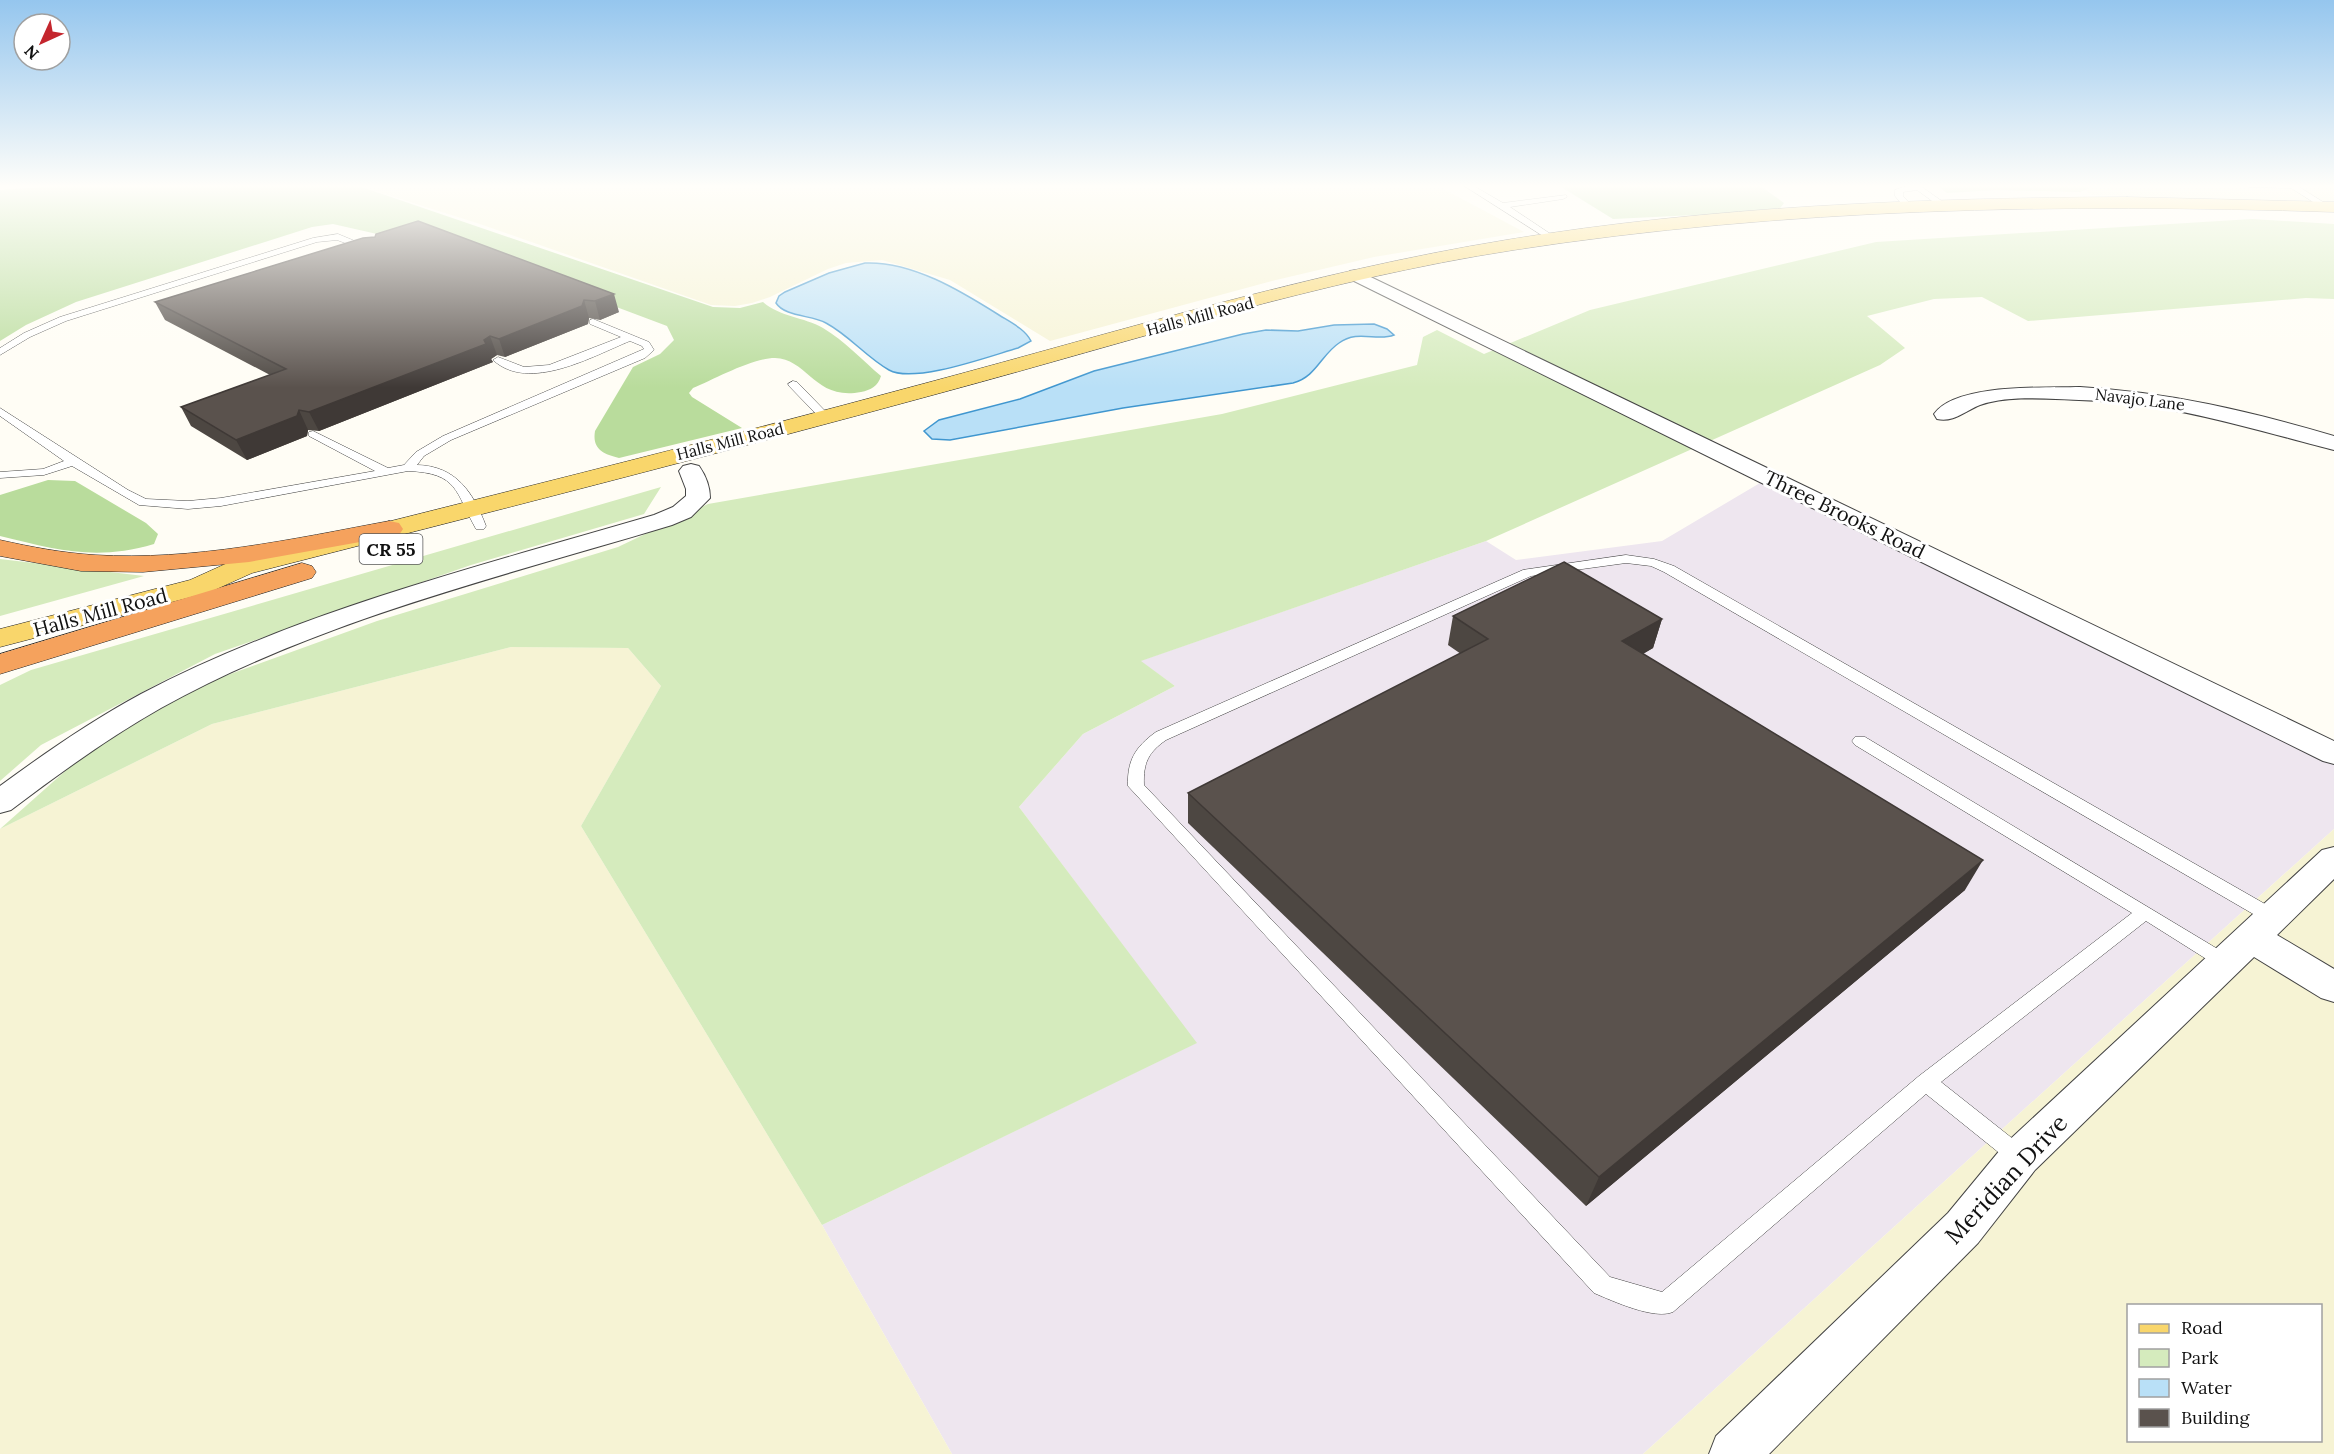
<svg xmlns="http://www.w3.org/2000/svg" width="2334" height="1454" font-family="Lora,serif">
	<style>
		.industrial { fill: #eee6ef }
		.farmland { fill: #f6f3d4; fill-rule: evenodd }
		.green { fill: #d5ebbd }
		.forest { fill: #b9dc9c }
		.water { fill: #b9e0f7; stroke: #3f96cf; stroke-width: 1.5 }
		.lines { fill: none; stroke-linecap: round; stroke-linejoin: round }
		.lane-casing { stroke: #444; stroke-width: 1 }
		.street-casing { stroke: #444; stroke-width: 2 }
		.primary-casing { stroke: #222; stroke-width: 1 }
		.highway-casing { stroke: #222; stroke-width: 1 }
		.lane { fill: #fff; fill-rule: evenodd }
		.street { fill: #fff; fill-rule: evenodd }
		.primary { fill: #f9d66b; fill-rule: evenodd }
		.highway { fill: #f5a25d; fill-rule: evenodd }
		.wall { fill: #4d4742 }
		.shaded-wall { fill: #3f3936 }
		.building { fill: #5a524d; stroke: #3f3936; stroke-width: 1.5 }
		.labels { text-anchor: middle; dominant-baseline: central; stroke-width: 6; stroke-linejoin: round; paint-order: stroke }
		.far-street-label { font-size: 16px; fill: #111; stroke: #fff }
		.shield { fill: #fff; stroke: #585858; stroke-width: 1.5 }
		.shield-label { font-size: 18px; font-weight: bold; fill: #111 }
		.street-label { font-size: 20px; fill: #111; stroke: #fff }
		.near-street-label { font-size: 24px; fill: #111; stroke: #fff }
	</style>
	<rect width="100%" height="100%" fill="#fffdf5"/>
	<path class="industrial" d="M1765 480 2334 762V829L1643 1454H952L822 1225 1196 1043 1019 807 1083 734 1175 686 1140 661 1486 541 1516 560 1662 541Z"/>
	<path class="farmland" d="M356 185H1436L1524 232 1374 257 1276 280 1050 341 950 280 882 260 846 263 828 269 770 297 752 303 735 306 711 305 477 223Z
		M2079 185H2334V202L2092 195Z
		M511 647 628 648 661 686 581 826 822 1225 952 1454H0V829L212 724Z
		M2334 829V1454H1643ZM2128 1306H2320V1440H2128Z"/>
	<path class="green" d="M2252 219 2334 224V299L2306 298 2028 321 1982 297 1934 299 1867 316 1905 348 1880 365 1486 541 1141 661 1175 686 1083 734 1019 807 1197 1043 822 1225 581 826 661 686 628 648 511 647 212 724 0 829 81 757 197 686 377 621 618 547 708 504 1222 414 1417 365 1423 337 1437 330 1484 354 1590 310 1876 242Z
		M661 487 644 514 471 565 215 654 41 745 0 781V685L31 670Z
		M0 559 144 576 0 616Z"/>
	<path class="forest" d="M68 185H356L713 307 740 308 763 302C780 317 804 317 823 328 845 341 862 360 881 376 878 386 871 390 861 392 815 401 808 359 775 358 752 358 715 379 693 388L689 393 692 397 742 428 619 458C603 454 592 449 595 431L633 367 660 354 674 340 667 326 425 235 377 234 333 224 312 227 76 302 26 325 0 341V190Z
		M1558 185H1759L1784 203 1778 211 1613 219Z
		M1936 185H2093L2095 186 2080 192 1996 190 1947 193Z
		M48 480 75 481 146 523 158 534 154 544C96 561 57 550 0 536V495Z"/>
	<path class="water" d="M865 263C912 261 961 291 999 315 1010 322 1025 329 1031 341L1018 348C990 356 914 384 889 370 866 357 850 336 826 323 812 315 785 317 776 303L779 296 785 292 829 273Z
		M1374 324 1387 329 1394 335C1377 342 1358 329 1339 343 1321 355 1316 377 1293 383L1123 408 950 440 932 439 924 431 939 420 1020 399 1094 371 1243 334 1266 330 1298 331 1334 325Z"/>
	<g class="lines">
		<defs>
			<path id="lane" d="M1463 185H1472L1503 203 1566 195 1567 197 1563 199 1510 207 1558 239 1551 241Z
				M1910 185H1919L1946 204 1939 206 1917 190 1903 192V196L1912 206 1905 208 1895 196V190Z
				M2245 185H2296L2331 207 2324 209 2291 188 2249 187Z
				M338 234 374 249 367 251 337 240 317 242 66 321 30 337 0 355V348L24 333 60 317 313 238Z
				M593 319 649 342 654 350 645 358 451 440 424 456 417 465C456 466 473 492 486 526L484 529H476C455 492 459 473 408 471L221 506 188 509 139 505 72 466 44 475 0 478V472L43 469 64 461 0 416V408L128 490 146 499 188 501 221 498 375 471 309 436V432L313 431 388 468 404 465 416 452 443 436 644 349 642 346 630 341C593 356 529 393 493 360L498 357 524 367 549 365 621 337 590 324V320Z
				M793 381 797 382 829 415V419H821L789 386 788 384Z
				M1626 555 1654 559 1674 566 2279 912 2282 917 2279 922 2273 924 2267 922 1664 572 1651 566 1626 563 1531 576 1166 740C1149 752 1143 762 1144 785L1610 1277 1662 1292 1919 1076 2132 913 1855 745 1852 741 1855 737H1865L2231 957 2234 962 2231 967 2225 969 2219 967 2146 921 1941 1082 2027 1150 2030 1157 2027 1164 2020 1166 2013 1164 1926 1094 1673 1312C1654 1320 1613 1301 1594 1293L1128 786C1127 761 1135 747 1156 732L1523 570Z"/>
			<path id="street" d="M1356 270 2334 741V764L2323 761 1350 279 1347 275 1350 271Z
				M2080 387C2167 392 2250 411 2334 436V450C2248 428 2169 402 2079 400 2049 399 2009 395 1980 405 1965 411 1953 423 1937 419L1934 414C1956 383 2045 388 2080 387Z
				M691 464 699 466C706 476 710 487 710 498L691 517 672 525C500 577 319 620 161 708 108 738 60 773 11 810L0 813V786C45 753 91 721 141 694 301 610 481 566 654 515L673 507 686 496V489L679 471 683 466Z
				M2334 847V879L2277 935 2334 969V1002L2321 998 2254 957 2035 1170 1978 1243 1769 1454H1709L1716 1436 1948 1213 2005 1144 2322 850Z"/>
			<path id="primary" d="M2127 197 2334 202V212C2060 203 1786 208 1514 250 1320 280 1133 341 944 392 714 455 483 514 252 573L210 592 0 647V629L190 580 232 561C465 502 698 445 930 382 1121 331 1311 272 1506 240 1712 206 1920 198 2127 197Z"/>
			<path id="highway" d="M389 521 399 523 403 529 399 535 249 562 143 572 81 571 0 556V540C31 547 63 553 95 555 193 561 293 539 389 521Z
				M302 563 312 566 316 572 312 578 0 674V654Z"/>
		</defs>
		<use href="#lane" class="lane-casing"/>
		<use href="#street" class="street-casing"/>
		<use href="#primary" class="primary-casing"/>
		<use href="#highway" class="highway-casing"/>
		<use href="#lane" class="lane"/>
		<use href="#street" class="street"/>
		<use href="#primary" class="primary"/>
		<use href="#highway" class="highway"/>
	</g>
	<path class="wall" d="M418 221 619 312 600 320 589 318 588 324 505 357 497 355 491 359 493 362 319 431 308 430 307 436 247 460 191 426 181 407 270 375 165 320 155 302 375 237Z
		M1453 616 1662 619 1653 648 1643 654 1965 890 1586 1206 1188 823V793L1461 654 1448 645Z"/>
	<path class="shaded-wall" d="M614 294 619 312 600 320 595 301Z
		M584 300 589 318 588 324 505 357 499 339Z
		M490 336 497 355 491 359 493 362 319 431 309 412 484 340Z
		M299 410 308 430 307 436 247 460 236 440Z
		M1662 619 1653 648 1614 670 1622 641Z
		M1983 860 1965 890 1586 1206 1599 1177Z"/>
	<path class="building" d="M418 221 614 294 595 301 584 300 582 306 499 339 490 336 484 340 486 344 309 412 299 410 297 416 236 440 181 407 286 369 155 302 363 238 375 237 376 234Z
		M1564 562 1662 619 1622 641 1983 860 1599 1177 1188 793 1488 639 1453 616Z"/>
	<linearGradient id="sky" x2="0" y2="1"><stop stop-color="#95c6ee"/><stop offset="0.48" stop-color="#fffefa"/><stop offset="1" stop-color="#fffefa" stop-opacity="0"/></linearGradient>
	<rect width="2334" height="388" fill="url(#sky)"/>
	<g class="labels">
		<g class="far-street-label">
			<text transform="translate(1200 316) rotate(-15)">Halls Mill Road</text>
			<text transform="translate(2140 399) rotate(7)">Navajo Lane</text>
			<text transform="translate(730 441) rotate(-14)">Halls Mill Road</text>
		</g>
		<rect class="shield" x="359.5" y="534" width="63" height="30" rx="4.5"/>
		<g class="shield-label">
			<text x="391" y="549">CR 55</text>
		</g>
		<g class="street-label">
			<text transform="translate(1845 514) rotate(26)">Three Brooks Road</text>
			<text transform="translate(100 612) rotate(-15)">Halls Mill Road</text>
		</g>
		<g class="near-street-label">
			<text transform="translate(2006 1179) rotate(-47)">Meridian Drive</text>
		</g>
	</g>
	<rect x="2127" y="1304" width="195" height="138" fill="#ffffff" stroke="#a0a0a0" stroke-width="1.5"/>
	<rect x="2139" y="1324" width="30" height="9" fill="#f9d66b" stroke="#a0a0a0" stroke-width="1.5"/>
	<text x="2181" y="1334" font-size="18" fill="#111111">Road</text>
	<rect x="2139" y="1349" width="30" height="18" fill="#d5ebbd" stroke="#a0a0a0" stroke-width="1.5"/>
	<text x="2181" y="1364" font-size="18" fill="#111111">Park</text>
	<rect x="2139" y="1379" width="30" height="18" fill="#b9e0f7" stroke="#a0a0a0" stroke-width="1.5"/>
	<text x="2181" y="1394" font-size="18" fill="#111111">Water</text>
	<rect x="2139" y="1409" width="30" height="18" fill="#5a524d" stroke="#a0a0a0" stroke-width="1.5"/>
	<text x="2181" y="1424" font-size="18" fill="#111111">Building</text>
	<g transform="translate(42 42) rotate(225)"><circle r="28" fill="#ffffff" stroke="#a0a0a0" stroke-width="1.5"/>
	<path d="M0-4.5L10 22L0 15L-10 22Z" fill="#c4262e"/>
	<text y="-9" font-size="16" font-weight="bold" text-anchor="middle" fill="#111111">N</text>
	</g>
</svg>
